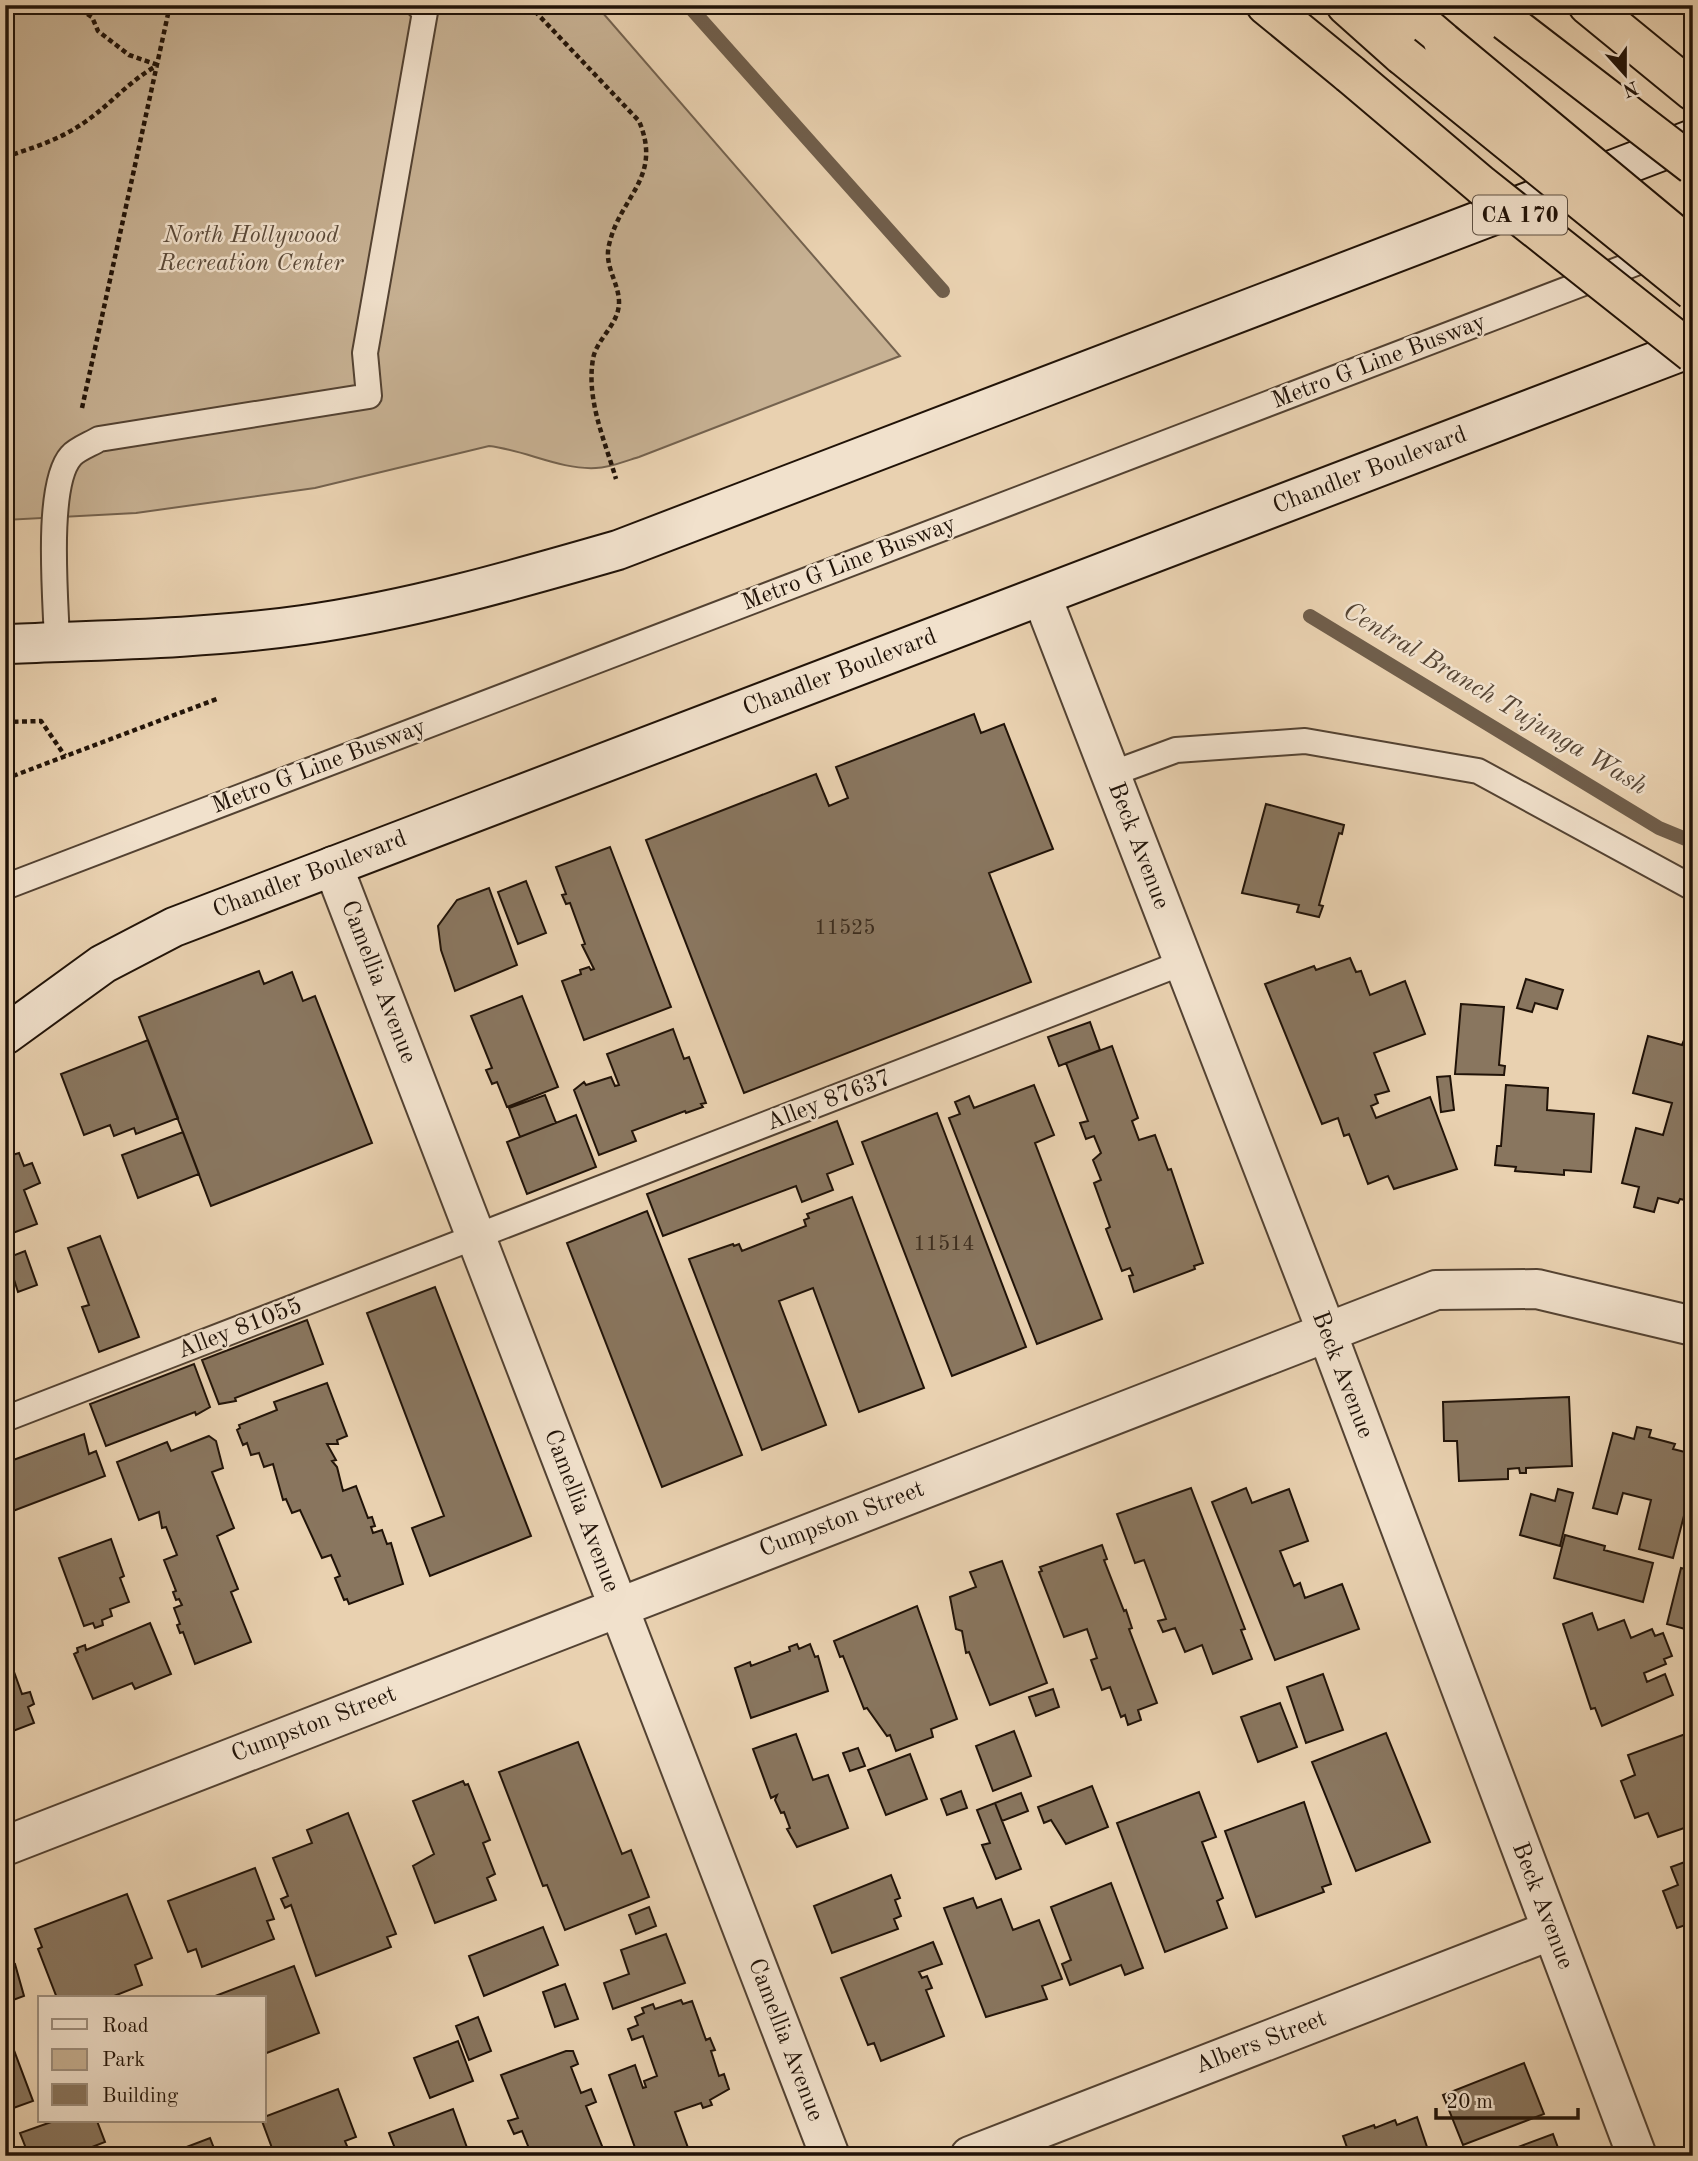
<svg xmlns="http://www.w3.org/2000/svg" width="1698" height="2161" font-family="'Old Standard TT',serif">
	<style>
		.green { fill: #c7b193; stroke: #74624e; stroke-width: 2 }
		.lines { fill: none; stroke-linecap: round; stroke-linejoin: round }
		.stream { stroke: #705e4b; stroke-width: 14 }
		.building { fill: #89765f; stroke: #211308; stroke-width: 2 }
		.lane-casing { stroke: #534232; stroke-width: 28 }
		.street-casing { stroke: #534232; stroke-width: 42 }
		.secondary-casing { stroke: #211308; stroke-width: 42 }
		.highway-casing { stroke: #211308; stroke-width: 42 }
		.path { stroke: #211308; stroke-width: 4.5; stroke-dasharray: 5 3.5; stroke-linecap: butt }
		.lane { stroke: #f1e1cc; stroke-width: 24 }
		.street { stroke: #f1e1cc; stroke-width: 38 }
		.secondary { stroke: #f1e1cc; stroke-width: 38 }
		.highway { stroke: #e9d1b0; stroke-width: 38 }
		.highway-bridge-casing { stroke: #211308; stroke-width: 42; stroke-linecap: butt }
		.highway-bridge { stroke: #e9d1b0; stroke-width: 38 }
		.labels { text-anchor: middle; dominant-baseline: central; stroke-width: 5; stroke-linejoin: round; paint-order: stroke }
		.number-label { font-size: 21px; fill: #3b2c1e }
		.shield { fill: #f1e1cc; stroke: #5f5143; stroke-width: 2 }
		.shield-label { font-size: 23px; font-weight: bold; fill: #211308 }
		.park-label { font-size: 24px; font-style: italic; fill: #5b4a39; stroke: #f1e1cc }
		.street-label { font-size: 24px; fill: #211308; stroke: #f1e1cc }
		.water-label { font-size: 26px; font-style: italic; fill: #564534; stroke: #f1e1cc }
	</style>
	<rect width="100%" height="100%" fill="#e9d1b0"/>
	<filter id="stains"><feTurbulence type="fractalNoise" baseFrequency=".00286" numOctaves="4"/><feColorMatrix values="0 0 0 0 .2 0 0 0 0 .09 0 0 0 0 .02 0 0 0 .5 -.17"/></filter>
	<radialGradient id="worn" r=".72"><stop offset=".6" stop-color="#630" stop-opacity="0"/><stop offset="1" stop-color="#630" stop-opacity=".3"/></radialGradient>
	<path class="green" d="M5 5H596L900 356 639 457C625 461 610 468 596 468 560 470 525 450 489 446L315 488 136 513 5 520Z"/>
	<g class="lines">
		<path class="stream" d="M688 5 943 291
			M1310 616 1659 828 1693 842"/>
	</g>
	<path class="building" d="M974 714 981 733 1004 724 1053 849 989 873 1031 982 744 1093 646 840 816 774 829 806 848 798 836 767Z
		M1266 804 1344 825 1342 834 1339 833 1319 905 1323 906 1319 917 1297 912 1299 905 1242 893Z
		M610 847 671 1007 584 1040 562 981 581 974 580 970 589 967 591 970 594 969 582 945 585 944 570 903 566 904 562 895 566 894 556 867Z
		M526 881 546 933 518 944 498 892Z
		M489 888 517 965 455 991 441 950 438 926 457 900Z
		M1350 958 1356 972 1361 971 1370 995 1405 981 1425 1034 1374 1053 1389 1091 1375 1095 1378 1103 1371 1106 1376 1118 1430 1097 1457 1169 1394 1189 1388 1176 1368 1184 1349 1134 1344 1136 1338 1118 1322 1124 1265 984 1314 966 1316 970Z
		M259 971 264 984 292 972 303 1001 315 996 372 1143 211 1206 139 1017Z
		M1526 979 1563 990 1557 1009 1535 1003 1532 1012 1517 1008Z
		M522 996 558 1087 507 1107 497 1082 492 1084 486 1070 492 1068 471 1016Z
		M1461 1004 1504 1007 1499 1065 1505 1066 1504 1075 1455 1074Z
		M1090 1022 1100 1050 1059 1066 1048 1037Z
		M673 1029 684 1059 689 1057 706 1103 701 1104 703 1107 686 1113 685 1111 632 1131 636 1141 599 1155 574 1090 584 1082 586 1085 611 1077 615 1086 619 1085 607 1054Z
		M1648 1036 1682 1045 1684 1040 1693 1043V1202L1680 1199 1678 1203 1658 1198 1654 1212 1634 1207 1639 1187 1622 1183 1636 1128 1663 1135 1672 1103 1633 1093Z
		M148 1040 178 1118 136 1134 134 1128 114 1136 110 1125 84 1135 61 1074Z
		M1112 1046 1138 1118 1132 1121 1139 1140 1155 1135 1168 1170 1171 1169 1203 1263 1194 1266 1195 1269 1134 1292 1129 1276 1133 1275 1130 1268 1122 1271 1106 1229 1110 1227 1094 1183 1101 1180 1093 1160 1101 1153 1094 1136 1086 1139 1080 1123 1088 1121 1066 1063Z
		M1450 1076 1454 1110 1441 1112 1437 1077Z
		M1034 1085 1054 1135 1035 1143 1102 1319 1037 1344 949 1118 960 1114 955 1102 969 1096 974 1108Z
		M1506 1085 1548 1088 1547 1110 1594 1114 1591 1172 1564 1170V1175L1515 1171 1516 1167 1495 1165 1497 1146H1501Z
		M545 1095 556 1123 520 1137 509 1108Z
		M937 1113 1026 1347 952 1376 862 1142Z
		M576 1115 596 1167 527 1194 507 1142Z
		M837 1121 853 1164 827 1174 833 1190 802 1202 796 1186 663 1236 647 1194Z
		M183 1132 199 1174 138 1198 122 1155Z
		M5 1146 9 1156 19 1153 24 1166 32 1163 40 1183 24 1190 37 1224 10 1234 5 1227Z
		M852 1197 924 1388 859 1412 813 1288 779 1301 826 1425 762 1450 689 1259 733 1244 734 1246 739 1244 742 1251 806 1226 804 1220 809 1218 807 1214Z
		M647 1211 742 1455 662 1487 567 1243Z
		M100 1236 139 1337 99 1352 82 1307 89 1305 68 1248Z
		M25 1251 37 1285 18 1292 7 1258Z
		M435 1287 531 1536 430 1576 412 1528 444 1516 367 1313Z
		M307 1320 323 1364 235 1398 236 1401 219 1404 202 1360Z
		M194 1364 210 1407 196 1415 195 1412 106 1446 90 1404Z
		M327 1383 347 1436 337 1440 338 1444H327L336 1460 332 1461 337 1467 343 1491 356 1486 368 1518 372 1517 375 1526 371 1527 373 1533 382 1530 387 1544 391 1543 403 1584 349 1604 347 1599 344 1600 335 1578 340 1576 331 1555 322 1558 300 1510 292 1513 286 1499 283 1500 273 1464 264 1467 259 1453 251 1455 247 1443 243 1445 237 1430 240 1428 239 1425 277 1410 274 1402Z
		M1569 1397 1572 1466 1526 1468V1473H1520L1519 1468 1508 1469V1479L1459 1481 1457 1441H1444L1443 1402Z
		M1637 1427 1651 1430 1649 1437 1675 1444 1673 1449 1693 1454V1481L1673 1558 1639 1549 1651 1500 1623 1493 1617 1514 1593 1508 1613 1433 1634 1439Z
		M84 1434 89 1454 96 1451 105 1476 5 1514V1463Z
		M209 1436 216 1441 223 1468 212 1472 234 1528 217 1536 238 1589 231 1592 251 1642 195 1664 183 1632 180 1633 177 1625 180 1624 174 1608 182 1605 179 1599 176 1600 173 1592 176 1591 164 1560 177 1555 166 1527 162 1528 159 1512 139 1520 117 1462 167 1442 171 1451Z
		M1191 1488 1245 1629 1241 1630 1252 1659 1213 1674 1202 1645 1185 1652 1175 1628 1163 1632 1158 1621 1166 1619 1144 1560 1135 1563 1117 1514Z
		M1246 1488 1252 1503 1289 1489 1308 1541 1280 1551 1294 1586 1300 1583 1305 1598 1342 1584 1359 1629 1275 1660 1212 1502Z
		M1558 1489 1573 1493 1560 1546 1520 1535 1531 1494 1555 1501Z
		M1565 1535 1605 1546 1604 1550 1653 1563 1643 1602 1554 1578Z
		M111 1539 124 1576 120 1578 129 1602 110 1609 112 1616 102 1620 103 1625 95 1628 93 1623 84 1626 59 1558Z
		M1102 1545 1107 1559 1104 1560 1124 1611 1126 1610 1132 1628 1129 1629 1157 1703 1138 1710 1141 1720 1128 1725 1125 1715 1121 1717 1110 1687 1102 1690 1091 1660 1097 1658 1087 1629 1064 1637 1039 1572 1042 1571 1040 1567Z
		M1002 1561 1047 1683 990 1705 969 1652 966 1653 962 1631 956 1629 950 1597 976 1587 970 1572Z
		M1681 1568 1693 1571V1620L1688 1618 1685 1629 1667 1624Z
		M917 1606 957 1719 931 1729 933 1737 896 1751 890 1735 887 1736 867 1708 864 1709 843 1656 840 1657 834 1641Z
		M1592 1613 1598 1630 1624 1620 1631 1638 1652 1629 1655 1636 1663 1633 1672 1656 1664 1659 1666 1664 1644 1673 1647 1682 1665 1674 1673 1695 1602 1726 1595 1708 1591 1709 1563 1624Z
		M150 1623 171 1674 135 1689 132 1683 93 1699 74 1654 78 1652 77 1648 85 1645 86 1650Z
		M797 1644 799 1649 810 1644 815 1657 818 1656 828 1691 751 1718 735 1668 750 1662 751 1666 790 1651 789 1647Z
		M13 1669 22 1694 30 1692 34 1704 28 1707 34 1723 5 1734V1672Z
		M1323 1674 1343 1730 1306 1743 1287 1687Z
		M1053 1689 1059 1707 1036 1716 1029 1697Z
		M1280 1703 1297 1747 1258 1762 1241 1717Z
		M1014 1731 1031 1776 993 1791 976 1746Z
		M1691 1732 1693 1825 1658 1837 1648 1813 1635 1818 1621 1781 1635 1775 1628 1755Z
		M1386 1733 1430 1842 1356 1871 1312 1762Z
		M796 1734 813 1780 828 1775 848 1828 797 1847 787 1829 790 1828 784 1812 781 1813 775 1800 777 1795 771 1798 753 1749Z
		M578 1742 622 1854 631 1850 649 1897 565 1930 547 1885 543 1886 499 1772Z
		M858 1748 865 1766 850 1771 843 1753Z
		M910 1754 927 1799 886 1815 868 1770Z
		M463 1781 465 1785 468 1784 490 1840 483 1843 495 1874 487 1878 496 1900 435 1923 413 1866 434 1854 413 1801Z
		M1092 1786 1108 1827 1066 1844 1051 1820 1044 1823 1038 1807Z
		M961 1791 967 1808 947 1815 941 1799Z
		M1199 1792 1216 1837 1202 1842 1223 1898 1217 1901 1227 1928 1165 1952 1117 1823Z
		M1021 1793 1028 1811 1002 1821 995 1803Z
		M1304 1802 1331 1884 1322 1887 1324 1892 1256 1917 1225 1831Z
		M995 1803 1021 1869 996 1879 982 1845 990 1843 977 1810Z
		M348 1813 396 1934 387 1937 391 1947 316 1976 291 1905 285 1908 281 1899 288 1896 273 1858 312 1843 307 1830Z
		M1693 1859V1927L1691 1923 1677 1928 1663 1891 1678 1885 1671 1867Z
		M255 1868 274 1919 267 1921 274 1939 202 1967 196 1949 188 1952 168 1901Z
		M891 1875 900 1898 895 1900 901 1916 894 1919 898 1929 832 1953 814 1906Z
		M1111 1883 1143 1968 1125 1975 1121 1965 1070 1985 1062 1964 1071 1960 1051 1907Z
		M127 1894 152 1958 135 1965 142 1985 109 1998H57L38 1949 42 1947 35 1929Z
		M973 1898 977 1908 1001 1899 1013 1930 1039 1920 1062 1979 1042 1986 1047 1999 986 2017 944 1908Z
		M649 1907 656 1926 636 1934 629 1915Z
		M543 1927 558 1965 484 1996 469 1956Z
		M666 1934 685 1983 613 2009 604 1983 629 1974 621 1950Z
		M933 1942 942 1964 919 1972 922 1978 927 1976 932 1988 926 1990 944 2036 881 2061 874 2043 868 2045 841 1978Z
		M5 1948 12 1965 15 1964 24 1996 5 2003Z
		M294 1966 319 2033 264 2054V1998H210Z
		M565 1984 578 2019 555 2027 543 1992Z
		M681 2000 683 2004 692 2001 706 2040 710 2038 715 2050 711 2051 719 2076 724 2074 729 2089 710 2100 712 2105 703 2108 701 2103 675 2112 691 2156H638L609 2075 635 2065 643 2088 646 2087 644 2081 657 2076 643 2036 632 2040 628 2029 638 2025 635 2017 644 2013 642 2008 653 2004 655 2009Z
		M478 2017 491 2051 469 2060 456 2026Z
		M6 2029 33 2101 5 2111V2030Z
		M458 2041 473 2081 430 2098 414 2058Z
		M566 2051H573L578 2064 571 2067 581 2093 591 2089 596 2102 586 2106 606 2156H532L522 2131 514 2134 508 2121 518 2118 501 2075Z
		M1524 2063 1544 2114 1463 2145 1443 2095Z
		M338 2089 356 2137 345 2141 351 2156H275L262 2121 264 2117Z
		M453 2109 470 2156H398L389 2133Z
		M1417 2117 1430 2156H1350L1343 2136 1374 2125 1375 2128 1395 2120 1397 2125Z
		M54 2121H97L105 2142 69 2156H29L20 2133Z
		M1553 2134 1561 2156H1503L1502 2153Z
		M210 2138 217 2156H163Z"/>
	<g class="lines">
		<defs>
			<path id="lane" d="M57 642C56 602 45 485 71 456 77 449 91 444 99 439L369 396 365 353 425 12 418 5
				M1111 774 1176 750 1305 741 1478 771 1693 888
				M5 887 1662 253
				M5 1419 1182 963"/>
			<path id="street" d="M1042 597 1326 1330 1637 2156
				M333 866 830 2156
				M5 1846 1436 1290 1537 1289 1693 1326
				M970 2156 1552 1930"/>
			<path id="secondary" d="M5 644C104 640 204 639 303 625 410 610 514 580 618 550L1693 139
				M5 1035 103 964 174 927 1693 347"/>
			<path id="highway" d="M1266 5 1350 74
				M1346 5 1402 55
				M1400 5 1443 42
				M1588 5 1693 91"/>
		</defs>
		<use href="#lane" class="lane-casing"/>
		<use href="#street" class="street-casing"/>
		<use href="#secondary" class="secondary-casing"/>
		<use href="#highway" class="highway-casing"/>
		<path class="path" d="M73 5 92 17 98 31 129 55 158 65
			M529 5 639 121C663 178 620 196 609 245 604 266 618 281 619 301 620 324 596 339 593 359 586 400 605 441 616 479
			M5 157C33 148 61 139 85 122 111 104 130 80 158 65
			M82 408 170 5
			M5 722 41 721 65 756
			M5 779 217 699"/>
		<use href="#lane" class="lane"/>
		<use href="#street" class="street"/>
		<use href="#secondary" class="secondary"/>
		<use href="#highway" class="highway"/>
		<defs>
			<path id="highway-bridge" d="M1506 21 1693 165
				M1443 42 1693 250
				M1402 55 1693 291
				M1350 74 1481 185 1693 353"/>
		</defs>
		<use href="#highway-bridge" class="highway-bridge-casing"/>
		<use href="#highway-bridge" class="highway-bridge"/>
	</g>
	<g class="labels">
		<g class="number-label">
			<text x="845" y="928">11525</text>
			<text x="944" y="1244">11514</text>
		</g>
		<rect class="shield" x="1473" y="195.5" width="94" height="39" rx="5"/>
		<g class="shield-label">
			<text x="1520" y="215">CA 170</text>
		</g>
		<g class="park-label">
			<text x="251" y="236">North Hollywood<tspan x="251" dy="28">Recreation Center</tspan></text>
		</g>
		<g class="street-label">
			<text transform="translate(1379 362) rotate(-21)">Metro G Line Busway</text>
			<text transform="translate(1370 471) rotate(-21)">Chandler Boulevard</text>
			<text transform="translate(849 564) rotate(-21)">Metro G Line Busway</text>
			<text transform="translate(840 673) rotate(-21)">Chandler Boulevard</text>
			<text transform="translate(319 767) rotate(-21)">Metro G Line Busway</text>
			<text transform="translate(1138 846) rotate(69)">Beck Avenue</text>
			<text transform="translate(310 875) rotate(-21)">Chandler Boulevard</text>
			<text transform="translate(378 982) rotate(69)">Camellia Avenue</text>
			<text transform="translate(829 1101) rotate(-21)">Alley 87637</text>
			<text transform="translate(240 1329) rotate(-21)">Alley 81055</text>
			<text transform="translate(1342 1375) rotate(69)">Beck Avenue</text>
			<text transform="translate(581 1511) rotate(69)">Camellia Avenue</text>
			<text transform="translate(842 1520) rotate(-21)">Cumpston Street</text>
			<text transform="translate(314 1725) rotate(-21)">Cumpston Street</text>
			<text transform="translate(1542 1906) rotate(69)">Beck Avenue</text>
			<text transform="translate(785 2040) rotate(69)">Camellia Avenue</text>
			<text transform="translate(1261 2043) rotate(-21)">Albers Street</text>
		</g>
		<g class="water-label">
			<text transform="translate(1495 699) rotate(31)">Central Branch Tujunga Wash</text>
		</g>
	</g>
	<rect width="1698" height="2161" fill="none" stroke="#e9d1b0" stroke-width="28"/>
	<rect x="7" y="7" width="1684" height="2147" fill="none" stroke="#211308" stroke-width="3.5"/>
	<rect x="14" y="14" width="1670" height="2133" fill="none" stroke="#211308" stroke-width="2"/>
	<rect x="38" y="1996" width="228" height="126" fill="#f1e1cc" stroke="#9e8f7e" stroke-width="2"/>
	<rect x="52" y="2019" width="35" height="10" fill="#f1e1cc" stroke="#9e8f7e" stroke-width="2"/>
	<text x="102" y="2032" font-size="21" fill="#211308">Road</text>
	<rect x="52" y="2049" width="35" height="21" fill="#c7b193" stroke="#9e8f7e" stroke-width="2"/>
	<text x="102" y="2066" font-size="21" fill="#211308">Park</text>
	<rect x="52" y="2084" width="35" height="21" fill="#89765f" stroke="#9e8f7e" stroke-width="2"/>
	<text x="102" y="2102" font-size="21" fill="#211308">Building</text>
	<g transform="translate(1625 74) rotate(159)" stroke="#f1e1cc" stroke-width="5" paint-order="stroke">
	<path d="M0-5L12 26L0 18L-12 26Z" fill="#211308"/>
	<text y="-10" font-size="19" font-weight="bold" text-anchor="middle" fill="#211308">N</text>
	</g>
	<path d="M1436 2108v10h142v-10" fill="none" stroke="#211308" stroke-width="3.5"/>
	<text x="1446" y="2108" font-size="21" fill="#211308" stroke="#f1e1cc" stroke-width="5" paint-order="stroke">20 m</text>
	<rect width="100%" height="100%" filter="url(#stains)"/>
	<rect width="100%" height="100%" fill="url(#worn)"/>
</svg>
